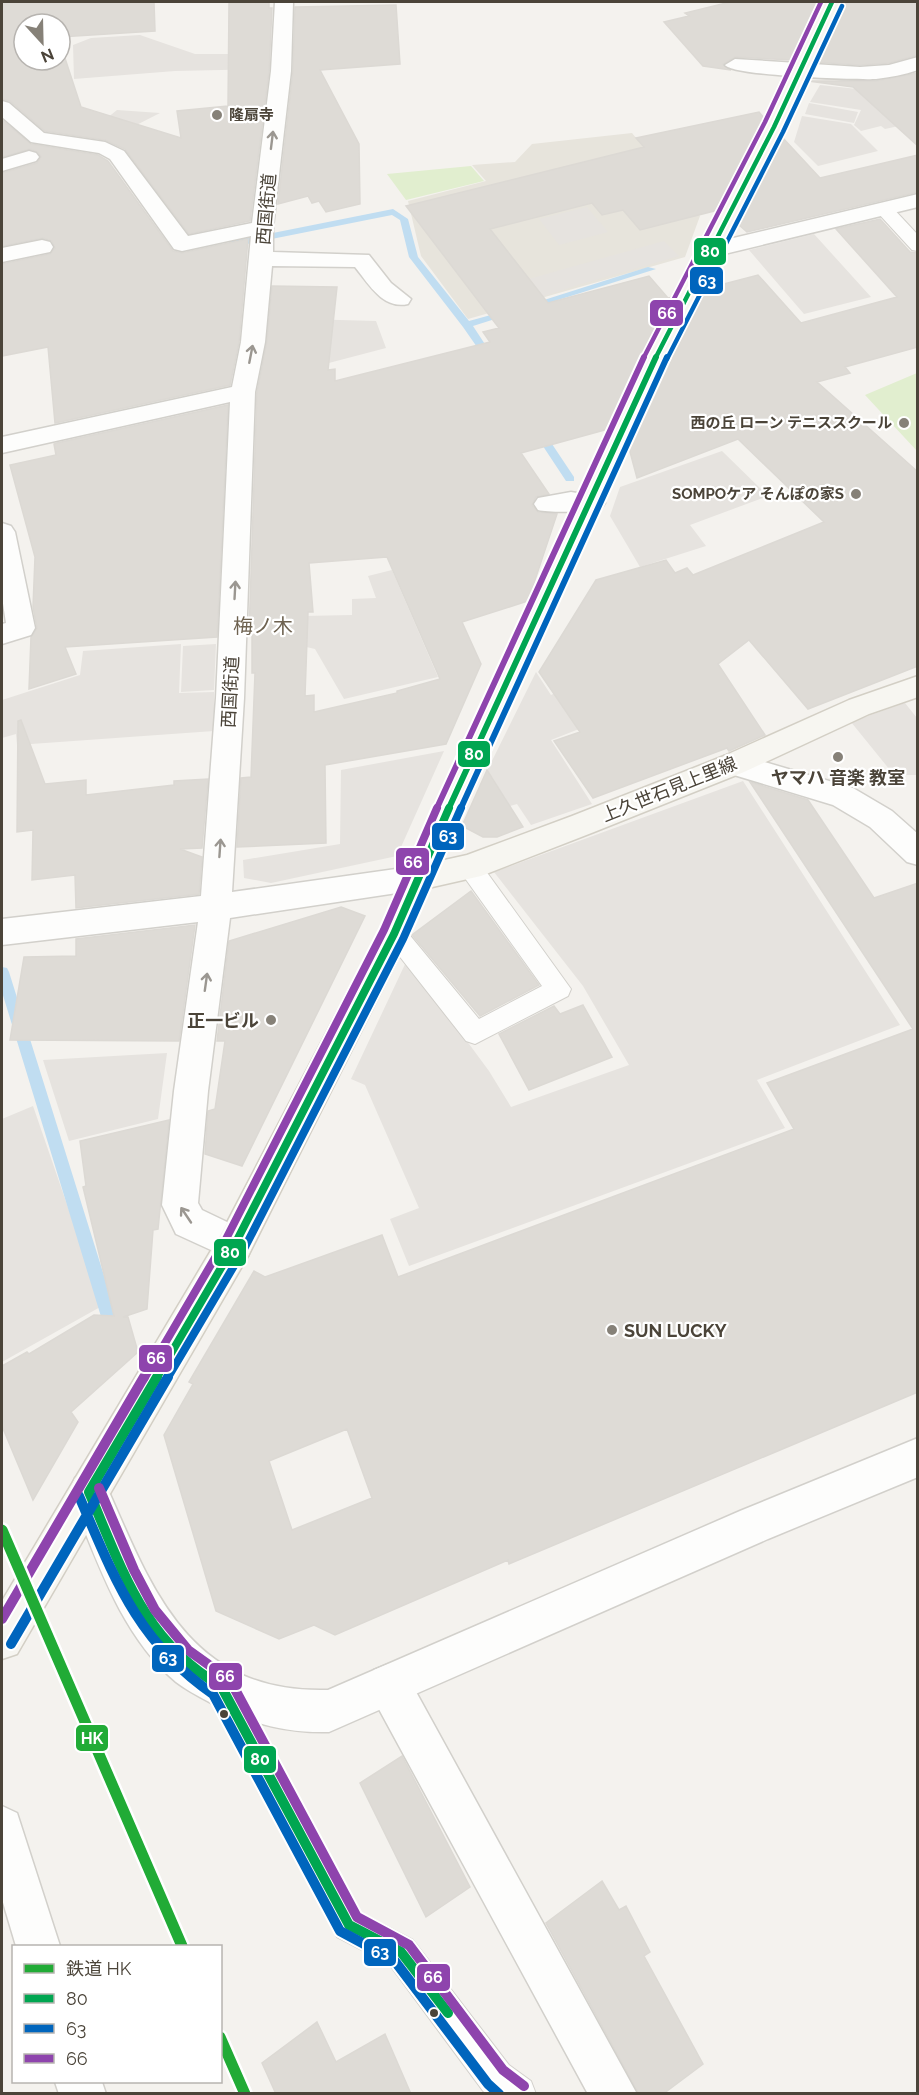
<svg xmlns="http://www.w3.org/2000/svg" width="919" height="2095" font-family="Raleway,'Noto Sans JP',sans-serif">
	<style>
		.residential { fill: #e7e4dc }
		.green { fill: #e1eecf }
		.parking { fill: #e6e3df }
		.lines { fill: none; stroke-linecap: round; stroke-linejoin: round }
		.stream { fill: #c0ddf1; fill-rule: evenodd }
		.building { fill: #dedbd6; stroke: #dcd9d4; stroke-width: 1.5; fill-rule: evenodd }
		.service-casing { stroke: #d2d0cb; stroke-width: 2 }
		.minor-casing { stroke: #d2d0cb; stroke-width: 3 }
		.tertiary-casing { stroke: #d2d0cb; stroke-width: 3 }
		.secondary-casing { stroke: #d3cfc5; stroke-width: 3 }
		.service { fill: #fdfdfc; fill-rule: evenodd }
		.minor { fill: #fdfdfc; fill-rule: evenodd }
		.tertiary { fill: #fdfdfc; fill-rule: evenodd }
		.secondary { fill: #f7f6f1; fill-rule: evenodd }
		.bus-1-far3-casing { stroke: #fff; stroke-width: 8 }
		.bus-1-far2-casing { stroke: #fff; stroke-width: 10 }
		.bus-1-far1-casing { stroke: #fff; stroke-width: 12 }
		.bus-1-casing { stroke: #fff; stroke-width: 14 }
		.bus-2-far3-casing { stroke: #fff; stroke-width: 8 }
		.bus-2-far2-casing { stroke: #fff; stroke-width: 10 }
		.bus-2-far1-casing { stroke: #fff; stroke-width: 12 }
		.bus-2-casing { stroke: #fff; stroke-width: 14 }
		.bus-3-far3-casing { stroke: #fff; stroke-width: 8 }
		.bus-3-far2-casing { stroke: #fff; stroke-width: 10 }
		.bus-3-far1-casing { stroke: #fff; stroke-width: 12 }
		.bus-3-casing { stroke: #fff; stroke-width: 14 }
		.bus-1-far3 { stroke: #00a651; stroke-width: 4.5 }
		.bus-1-far2 { stroke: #00a651; stroke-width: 6 }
		.bus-1-far1 { stroke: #00a651; stroke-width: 8 }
		.bus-1 { stroke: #00a651; stroke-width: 10 }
		.bus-2-far3 { stroke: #0065bd; stroke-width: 4.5 }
		.bus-2-far2 { stroke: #0065bd; stroke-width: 6 }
		.bus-2-far1 { stroke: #0065bd; stroke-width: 8 }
		.bus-2 { stroke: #0065bd; stroke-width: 10 }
		.bus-3-far3 { stroke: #8e44ad; stroke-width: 4.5 }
		.bus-3-far2 { stroke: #8e44ad; stroke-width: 6 }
		.bus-3-far1 { stroke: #8e44ad; stroke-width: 8 }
		.bus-3 { stroke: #8e44ad; stroke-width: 10 }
		.rail-1-casing { stroke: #fff; stroke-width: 16 }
		.rail-1 { stroke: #21ab36; stroke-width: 11 }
		.oneway { stroke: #9b9791 }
		.poi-dot { fill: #868178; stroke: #fff; stroke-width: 2 }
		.bus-dot { fill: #4b4439; stroke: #fff; stroke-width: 2 }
		.labels { text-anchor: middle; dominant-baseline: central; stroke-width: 4.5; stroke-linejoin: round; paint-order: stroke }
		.far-poi-label { font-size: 15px; font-weight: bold; fill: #4b4439; stroke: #fff; text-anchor: end }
		.street-label { font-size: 18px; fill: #4b4439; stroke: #fff }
		.poi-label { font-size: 18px; font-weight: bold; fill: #4b4439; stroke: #fff }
		.neighbourhood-label { font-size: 20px; fill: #6e6250; stroke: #fff }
		.line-badge { stroke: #fff; stroke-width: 2 }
		.badge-label { font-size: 16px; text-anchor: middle; font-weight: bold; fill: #fff }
	</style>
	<rect width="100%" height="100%" fill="#f4f2ee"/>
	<path class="residential" d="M632 133 700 216 685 257 468 319 421 256 408 201 486 181 472 165 515 162 532 144Z"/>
	<path class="green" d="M471 166 484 181 406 200 387 174Z
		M917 373V451L865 395Z"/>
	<path class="parking" d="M140 35 195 54H266L265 69 175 71 74 79 73 45 91 38Z
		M820 85 867 90 917 122 885 129 881 126 861 131 854 125 861 110 810 102Z
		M809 103 858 112 854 123 805 114Z
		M117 110 160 113 111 138 86 135Z
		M802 116 851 124 878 151 818 166 794 142Z
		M587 207 608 232 559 245 539 219Z
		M814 234 871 297 804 314 749 250Z
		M664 241 679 256 581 284 499 311 482 292Z
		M267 318 376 321 386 348 325 364 262 363Z
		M722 451 768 496 690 525 706 546 640 567 610 516 620 487Z
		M392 570 438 677 344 699 315 649 251 634 249 617 352 615V599L376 598 368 576Z
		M181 644 179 693 214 692V731L17 745 16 734 2 738V700L80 675 83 651Z
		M216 644 214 690 181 692 183 646Z
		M536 672 551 695 555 693 579 729 551 740 592 804 531 825 517 804 510 806 492 777 482 781Z
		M905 703 917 718V775H894L851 722Z
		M444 751 397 856 271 883 244 878 243 860 340 844 341 770Z
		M743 781 900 1025 757 1080 785 1128 409 1266 390 1219 419 1208 365 1085 351 1079 407 960 489 1071 511 1107 629 1065 583 986 494 872Z
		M167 1053 158 1119 69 1141 43 1060Z
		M33 1106 102 1306 2 1362V1119Z"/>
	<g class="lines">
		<path class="stream" d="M393 209 408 219 418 257 469 321 509 310 514 313 473 326 494 358 492 360H486L463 327 409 257 400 220 392 215 232 247 227 244 232 241Z
			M648 267 656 269 533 308 525 306Z
			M538 428 542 429 574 477V481H566L533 431Z
			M2 967 7 968 9 972 122 1333 119 1338 114 1340 109 1338 106 1333 2 992Z"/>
	</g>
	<path class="building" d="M2 2H154L155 31 60 37V24H24V60H60V43L81 107 181 138 177 111 228 106 229 3 269 2V8H272L269 71 250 221 189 234 125 149 105 140 45 131 10 101 2 99Z
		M730 2H821L793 60 735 57 723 64 731 70 703 66 664 22 689 16 685 13Z
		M843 2H918V55L889 63 860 65 816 62Z
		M396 5 400 64 320 70 359 144 360 204 326 212 319 201 312 203 308 196 278 204 293 71 295 7Z
		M918 73V146L853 87 808 81H876Z
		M759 112 765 119 718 210 640 230 623 210 602 215 592 203 490 229 548 303 649 276 668 298 673 297 608 429 521 453 549 494 536 497 532 505 538 512 557 514 528 601 462 622 481 664 446 744 325 765 326 843 237 847 241 778 251 777 255 673H252V635H249L257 392 267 342 272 286 337 287 328 370 335 369V381L490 342 483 332 499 328 406 206 644 147 636 138ZM387 557 440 679 397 691V693L314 712V695L305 696 308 612H313L309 563Z
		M2 120 31 144 98 155 108 161 173 251 182 253 248 239 239 342 230 385 55 423 48 347 2 356V264L50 254 55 248 52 241 43 238 2 246V173L37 163 41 157 38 152 30 149 2 157Z
		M782 137 820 178 918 155V192L747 232 738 224Z
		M880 219 910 252 918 253V347L845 367 850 373 817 382 918 472V666L808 709 749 640 718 664 765 735 729 751 727 748 593 798 554 741 580 732 539 672 596 580 666 560 675 573 687 568 693 575 824 522 738 439 637 478 629 448 669 360 705 289 758 275 801 323 897 297 836 229Z
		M228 405 217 637 65 647 76 674 29 689 31 637 37 628 33 607 35 557 10 465 56 455 54 444 57 443Z
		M21 720 45 784 86 780V795L174 785V781L208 779 202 848 180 849 202 857 199 894 76 908 75 875 32 880 33 830 17 832 18 721Z
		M487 770 523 827 497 837H483L462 826Z
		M750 782 808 800 874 898 918 883V1392L509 1564 508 1560 335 1635 314 1625 279 1639 216 1611 164 1435 193 1384 189 1382 254 1271 265 1277 382 1235 398 1277 794 1129 767 1083 913 1029ZM347 1429 372 1498 292 1530 269 1461Z
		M471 891 539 985 480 1016 412 935Z
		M341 907 365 916 242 1166 205 1154 208 1111 215 1109 225 1041H217L229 941Z
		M195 925 179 1041 10 1040 24 957 76 956V939Z
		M583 1005 612 1057 529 1090 499 1034 554 1006 560 1014Z
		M169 1120 158 1229 153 1230 147 1309 123 1317H128L138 1352 71 1412 78 1422 33 1500 2 1426V1366L27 1352 29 1354 94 1315 114 1316 83 1187 86 1186 80 1141Z
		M402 1756 470 1887 426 1917 360 1783Z
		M602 1881 619 1910 626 1906 650 1952 644 1956 703 2064 663 2094H639L546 1923Z
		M317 2022 336 2062 385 2034 411 2094H276L262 2063Z"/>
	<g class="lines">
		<defs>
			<path id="service" d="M884 204 890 205 918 235V251L912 250 878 213 876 209Z
				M470 858 478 860 571 989 568 996 475 1044 466 1041 382 934 385 927 394 924 403 927 479 1019 542 986 462 874 458 867 462 860Z
				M221 1670 232 1675 361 1913 413 1940 509 2065 531 2081 536 2094H487L483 2091 389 1964 337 1937 210 1697 205 1686 210 1675Z"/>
			<path id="minor" d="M275 2H293L291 71 273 227V252L369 255 391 283 411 299 408 304C383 310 368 283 355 267L272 266 265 342 255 392 244 698 232 892 417 866 428 869 432 878 428 887 417 890 230 918 208 1091 198 1203 202 1210 248 1232 253 1244 248 1256 235 1261 176 1234 162 1205 174 1091 198 922 2 945V919L201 896 216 698 230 402 2 453V437L232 387 241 342 251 236 182 251 174 249 110 159 99 153 31 142 2 117V101L9 103 44 133 105 142 124 151 188 236 252 223 271 71Z
				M918 57V70C904 75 890 77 876 79 857 80 733 76 725 65L735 59 860 67 889 65Z
				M29 151 36 153 39 157 36 161 2 171V159Z
				M918 194V207L712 257 704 255 701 250 704 245Z
				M42 240 50 242 53 247 50 252 2 262V248Z
				M571 492 601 497 605 503 601 509C590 512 549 513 538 510L534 504 538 498Z
				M2 523 11 526 15 532 35 628 31 635 2 644V624L6 623 2 597Z
				M734 753 853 788 892 811 918 834V865L907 862 870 827 833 805 724 772 719 764 724 756Z
				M389 1664 404 1670 637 2094H588L374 1700 368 1685 374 1670Z
				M2 1806 17 1813 60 1946H16L2 1899Z
				M55 2082H102L106 2094H59Z"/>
			<path id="tertiary" d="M918 1438V1477L768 1539 329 1732C288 1733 256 1725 219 1707 204 1699 189 1692 176 1682 120 1635 96 1557 69 1492L75 1478 89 1472 103 1478C151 1587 187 1694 328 1690L740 1511Z"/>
			<path id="secondary" d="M823 2H841L784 127 667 359 440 861 467 855 572 816 724 756 849 700 918 676V697L869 714 744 772 594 832 481 876 428 888 410 934 248 1256 17 1654 2 1659V1601L222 1232 379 932 402 878 643 359 764 127Z"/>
		</defs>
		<use href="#service" class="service-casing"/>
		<use href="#minor" class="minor-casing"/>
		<use href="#tertiary" class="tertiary-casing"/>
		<use href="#secondary" class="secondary-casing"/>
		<use href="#service" class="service"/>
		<use href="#minor" class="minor"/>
		<use href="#tertiary" class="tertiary"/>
		<use href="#secondary" class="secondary"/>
		<defs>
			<path id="bus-1-far3" d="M655 359 774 127 832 2"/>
			<path id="bus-1-far2" d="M448 810 656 357"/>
			<path id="bus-1-far1" d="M156 1379 235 1244 394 934 449 808"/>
			<path id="bus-1" d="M89 1492 157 1377
				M89 1492C122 1569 144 1642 221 1686L349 1925 401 1952 448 2013"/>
			<path id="bus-2-far3" d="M667 359 783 132 842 6"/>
			<path id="bus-2-far2" d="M460 810 667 357"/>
			<path id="bus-2-far1" d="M167 1379 244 1249 403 939 461 808"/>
			<path id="bus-2" d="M79 1496C114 1577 137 1642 213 1694L340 1931 394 1960 488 2084 499 2094
				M11 1644 168 1377"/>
			<path id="bus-3-far3" d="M643 359 765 122 821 2"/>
			<path id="bus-3-far2" d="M436 810 644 357"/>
			<path id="bus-3-far1" d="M144 1379 226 1239 384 930 437 808"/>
			<path id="bus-3" d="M99 1488 134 1570 155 1610 188 1650 230 1680 357 1917 409 1945 503 2070 524 2086
				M2 1619 144 1377"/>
		</defs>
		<use href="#bus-1-far3" class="bus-1-far3-casing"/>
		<use href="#bus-1-far2" class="bus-1-far2-casing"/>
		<use href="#bus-1-far1" class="bus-1-far1-casing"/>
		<use href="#bus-1" class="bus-1-casing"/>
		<use href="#bus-2-far3" class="bus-2-far3-casing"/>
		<use href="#bus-2-far2" class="bus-2-far2-casing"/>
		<use href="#bus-2-far1" class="bus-2-far1-casing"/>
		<use href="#bus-2" class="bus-2-casing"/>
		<use href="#bus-3-far3" class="bus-3-far3-casing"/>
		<use href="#bus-3-far2" class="bus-3-far2-casing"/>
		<use href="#bus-3-far1" class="bus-3-far1-casing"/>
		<use href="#bus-3" class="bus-3-casing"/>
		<use href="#bus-1-far3" class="bus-1-far3"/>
		<use href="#bus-1-far2" class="bus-1-far2"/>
		<use href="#bus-1-far1" class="bus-1-far1"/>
		<use href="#bus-1" class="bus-1"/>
		<use href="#bus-2-far3" class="bus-2-far3"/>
		<use href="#bus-2-far2" class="bus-2-far2"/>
		<use href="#bus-2-far1" class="bus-2-far1"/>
		<use href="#bus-2" class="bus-2"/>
		<use href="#bus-3-far3" class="bus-3-far3"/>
		<use href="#bus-3-far2" class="bus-3-far2"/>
		<use href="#bus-3-far1" class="bus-3-far1"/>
		<use href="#bus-3" class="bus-3"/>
		<defs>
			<path id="rail-1" d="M2 1530 182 1946
				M220 2037 245 2094"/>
		</defs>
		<use href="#rail-1" class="rail-1-casing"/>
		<use href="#rail-1" class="rail-1"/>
	</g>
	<defs><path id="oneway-shaft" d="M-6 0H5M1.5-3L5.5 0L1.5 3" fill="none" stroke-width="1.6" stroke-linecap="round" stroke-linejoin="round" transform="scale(1.5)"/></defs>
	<g class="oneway">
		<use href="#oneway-shaft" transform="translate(272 140) rotate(-83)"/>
		<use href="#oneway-shaft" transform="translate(251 354) rotate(-79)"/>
		<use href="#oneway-shaft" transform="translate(235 590) rotate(-87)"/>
		<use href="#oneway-shaft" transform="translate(220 848) rotate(-86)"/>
		<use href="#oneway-shaft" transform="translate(206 982) rotate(-82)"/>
		<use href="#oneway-shaft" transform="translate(186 1215) rotate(-124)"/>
	</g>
	<g class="poi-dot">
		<circle cx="217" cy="115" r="6"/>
		<circle cx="904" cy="423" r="6"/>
		<circle cx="856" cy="494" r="6"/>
		<circle cx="838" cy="757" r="6"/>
		<circle cx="271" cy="1020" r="6"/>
		<circle cx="612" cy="1330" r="6"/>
	</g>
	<g class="bus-dot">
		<circle cx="224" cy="1714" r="5"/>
		<circle cx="434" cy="2013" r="5"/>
	</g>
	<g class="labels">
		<g class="far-poi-label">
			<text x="229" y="115" text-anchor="start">隆扇寺</text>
			<text x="892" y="423">西の丘 ローン テニススクール</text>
			<text x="844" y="494">SOMPOケア そんぽの家S</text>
		</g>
		<g class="street-label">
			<text transform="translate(266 209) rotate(-85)">西国街道</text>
			<text transform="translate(230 692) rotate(-87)">西国街道</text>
			<text transform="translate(669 789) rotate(-22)">上久世石見上里線</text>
		</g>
		<g class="poi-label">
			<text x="838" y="777">ヤマハ 音楽 教室</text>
			<text x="259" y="1020" text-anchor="end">正一ビル</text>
			<text x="624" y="1330" text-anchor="start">SUN LUCKY</text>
		</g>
		<g class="neighbourhood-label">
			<text x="263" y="626">梅ノ木</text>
		</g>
	</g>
	<g class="line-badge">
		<rect x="693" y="237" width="34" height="29" rx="6" fill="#00a651"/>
		<rect x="689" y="266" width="35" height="29" rx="6" fill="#0065bd"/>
		<rect x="649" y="299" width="35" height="28" rx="6" fill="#8e44ad"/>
		<rect x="457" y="740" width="34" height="28" rx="6" fill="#00a651"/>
		<rect x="431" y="822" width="34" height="29" rx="6" fill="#0065bd"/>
		<rect x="395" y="847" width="35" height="29" rx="6" fill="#8e44ad"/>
		<rect x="213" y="1238" width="34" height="29" rx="6" fill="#00a651"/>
		<rect x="138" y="1344" width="35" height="29" rx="6" fill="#8e44ad"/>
		<rect x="151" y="1644" width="34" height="29" rx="6" fill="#0065bd"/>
		<rect x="208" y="1662" width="35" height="29" rx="6" fill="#8e44ad"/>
		<rect x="75" y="1724" width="34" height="28" rx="6" fill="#21ab36"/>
		<rect x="243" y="1745" width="34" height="29" rx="6" fill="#00a651"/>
		<rect x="363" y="1938" width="34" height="29" rx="6" fill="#0065bd"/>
		<rect x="416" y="1963" width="35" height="29" rx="6" fill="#8e44ad"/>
	</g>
	<g class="badge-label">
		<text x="710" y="257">80</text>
		<text x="707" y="287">63</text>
		<text x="667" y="319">66</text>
		<text x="474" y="760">80</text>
		<text x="448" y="842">63</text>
		<text x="413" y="868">66</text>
		<text x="230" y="1258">80</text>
		<text x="156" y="1364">66</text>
		<text x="168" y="1664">63</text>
		<text x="225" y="1682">66</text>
		<text x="92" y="1744">HK</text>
		<text x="260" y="1765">80</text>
		<text x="380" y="1958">63</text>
		<text x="433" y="1983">66</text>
	</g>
	<rect width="919" height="2095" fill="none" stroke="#4b4439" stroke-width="6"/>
	<rect x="12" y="1945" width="210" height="138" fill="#ffffff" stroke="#b7b4b0" stroke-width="1.5"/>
	<rect x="24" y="1964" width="30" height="9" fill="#21ab36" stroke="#b7b4b0" stroke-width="1.5"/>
	<text x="66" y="1975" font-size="18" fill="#4b4439">鉄道 HK</text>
	<rect x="24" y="1994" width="30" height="9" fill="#00a651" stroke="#b7b4b0" stroke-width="1.5"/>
	<text x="66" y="2005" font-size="18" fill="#4b4439">80</text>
	<rect x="24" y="2024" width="30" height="9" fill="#0065bd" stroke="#b7b4b0" stroke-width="1.5"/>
	<text x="66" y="2035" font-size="18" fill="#4b4439">63</text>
	<rect x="24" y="2054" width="30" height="9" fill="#8e44ad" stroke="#b7b4b0" stroke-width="1.5"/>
	<text x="66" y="2065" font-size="18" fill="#4b4439">66</text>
	<g transform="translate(42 42) rotate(158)"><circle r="28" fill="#ffffff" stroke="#b7b4b0" stroke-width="1.5"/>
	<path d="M0-4.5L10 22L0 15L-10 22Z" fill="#868178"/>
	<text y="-9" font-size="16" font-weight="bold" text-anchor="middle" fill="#4b4439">N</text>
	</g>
</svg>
